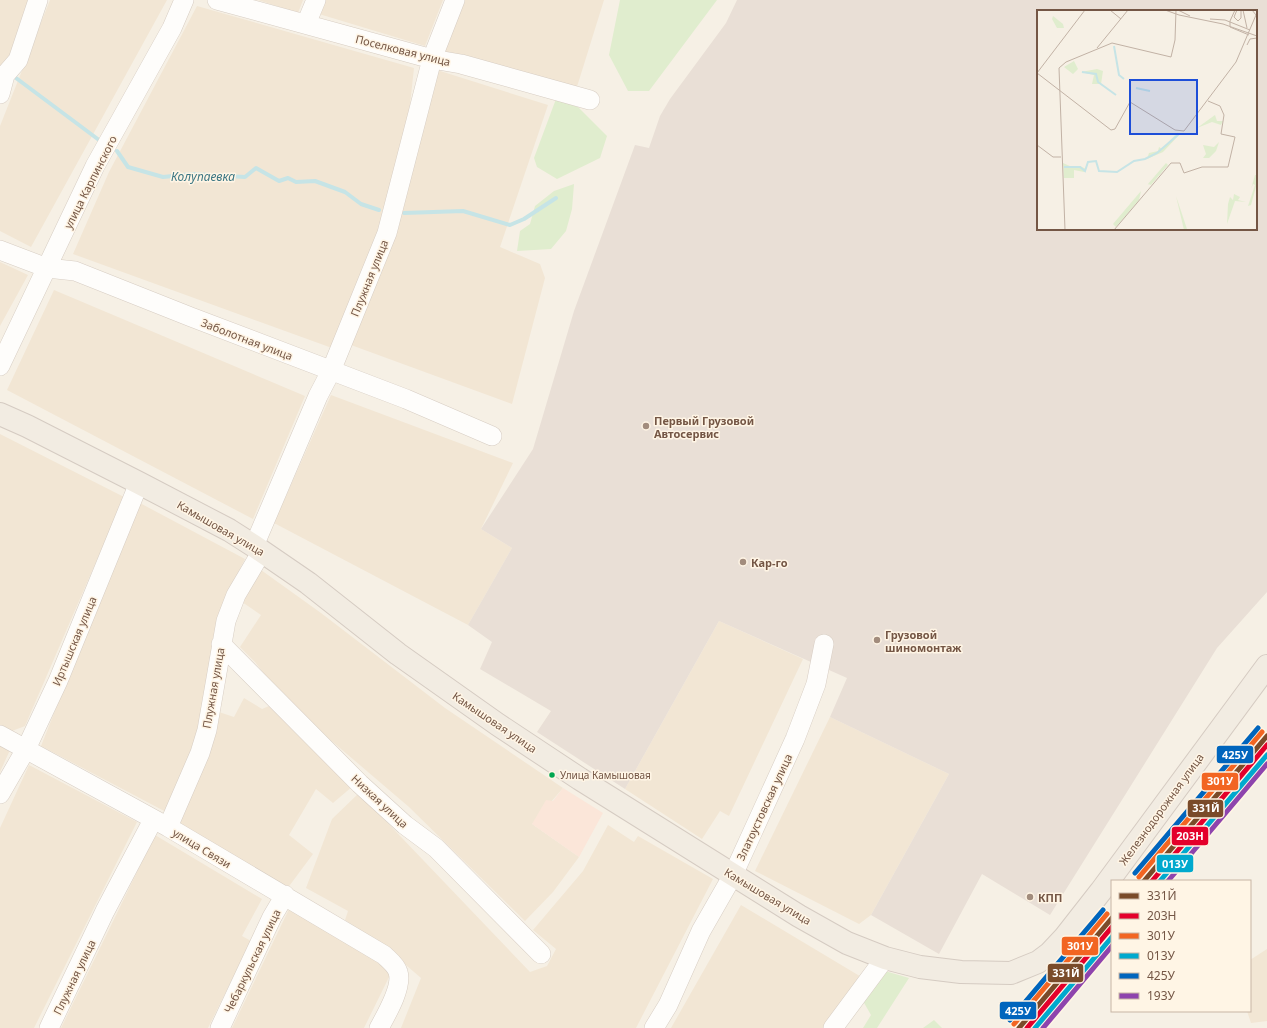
<svg xmlns="http://www.w3.org/2000/svg" width="1267" height="1028" font-family="'Noto Sans',sans-serif">
	<style>
		.residential { fill: #f2e6d4 }
		.commercial { fill: #fbe6d9 }
		.industrial { fill: #e9dfd6; fill-rule: evenodd }
		.green { fill: #e0edce }
		.lines { fill: none; stroke-linecap: round; stroke-linejoin: round }
		.stream { stroke: #c6e4e6; stroke-width: 4 }
		.minor-casing { stroke: #d7cdc3; stroke-width: 20 }
		.major-casing { stroke: #d5cbc2; stroke-width: 24 }
		.minor { stroke: #fefdfb; stroke-width: 19 }
		.major { stroke: #f2ece2; stroke-width: 22 }
		.rail { stroke: #e3e0e3; stroke-width: 3; stroke-dasharray: 6 4; stroke-linecap: butt }
		.rail-1-casing { stroke: #fff5e5; stroke-width: 8 }
		.rail-2-casing { stroke: #fff5e5; stroke-width: 8 }
		.rail-3-casing { stroke: #fff5e5; stroke-width: 8 }
		.rail-4-casing { stroke: #fff5e5; stroke-width: 8 }
		.rail-5-casing { stroke: #fff5e5; stroke-width: 8 }
		.rail-6-casing { stroke: #fff5e5; stroke-width: 8 }
		.rail-1 { stroke: #7a4b2a; stroke-width: 5 }
		.rail-2 { stroke: #e4002b; stroke-width: 5 }
		.rail-3 { stroke: #f26522; stroke-width: 5 }
		.rail-4 { stroke: #00a9ce; stroke-width: 5 }
		.rail-5 { stroke: #0065bd; stroke-width: 5 }
		.rail-6 { stroke: #8e44ad; stroke-width: 5 }
		.poi-dot { fill: #a28c7d; stroke: #fff5e5; stroke-width: 1.5 }
		.bus-dot { fill: #00a651; stroke: #fff5e5; stroke-width: 1.5 }
		.labels { text-anchor: middle; dominant-baseline: central; stroke-width: 3; stroke-linejoin: round; paint-order: stroke }
		.bus-label { font-size: 10px; fill: #745645; stroke: #fff5e5; text-anchor: start }
		.street-label { font-size: 11px; fill: #745645; stroke: #fff5e5 }
		.poi-label { font-size: 11px; font-weight: bold; fill: #745645; stroke: #fff5e5; text-anchor: start }
		.water-label { font-size: 12px; font-style: italic; fill: #3b7683; stroke: #fff5e5 }
		.inset-river { fill: none; stroke: #c6e4e6; stroke-width: 2 }
		.inset-road { fill: none; stroke: #c2b2a5; stroke-width: 1 }
		.view { fill: #1d4ed8; fill-opacity: 0.15; stroke: #1d4ed8; stroke-width: 2 }
		.inset-edge { fill: none; stroke: #745645; stroke-width: 2 }
		.line-badge { stroke: #fff5e5; stroke-width: 1.5 }
		.badge-label { font-size: 11px; text-anchor: middle; font-weight: bold; fill: #fff }
	</style>
	<rect width="100%" height="100%" fill="#f6f0e5"/>
	<path class="residential" d="M0 0H30L9 59 0 73Z
		M50 0H167L31 247 0 231V126Z
		M258 0H303L298 13Z
		M324 0H443L425 46 319 14Z
		M462 0H604L576 90 440 53Z
		M197 6 414 68 408 123 381 229 332 348 73 254 109 172Z
		M437 70 548 105 500 247 540 264 545 278 512 404 351 345Z
		M0 262 28 275 0 326Z
		M54 290 305 396 253 519 7 390Z
		M331 395 513 463 481 529 512 548 468 625 274 523Z
		M0 434 124 497 25 726 12 731 0 725Z
		M138 502 245 559 224 600 201 732 168 813 41 746Z
		M261 570 321 613 445 708 563 788 532 824 579 857 553 892 525 921 409 807 286 702 255 662 240 647 261 615 242 602Z
		M719 621 803 659 729 816 720 811 702 839 625 789Z
		M244 698 262 709 269 706 353 786 333 803 316 789 289 835 313 854 287 889 176 821 219 712 234 717Z
		M830 717 949 774 871 915 859 924 755 871Z
		M0 745 10 750 0 772Z
		M29 765 137 822 34 1028H0V828Z
		M359 793 530 972 547 966 556 949 533 930 583 871 608 825 634 842 638 836 713 879 636 1028H401L421 978 385 947 345 920 348 911 306 888 332 819Z
		M155 835 262 899 242 936 251 941 208 1028H61Z
		M741 905 863 978 827 1028H671Z
		M289 909 392 971 364 1028H232Z
		M1267 949V1021L1251 1023 1247 1011H1250V960Z"/>
	<path class="commercial" d="M563 788 603 813 579 857 532 824 546 800 553 801Z"/>
	<path class="industrial" d="M737 0H1267V592L1217 648 1050 915 982 874 939 954 871 915 949 774 830 717 847 678 719 621 625 789 537 732 551 711 480 669 492 642 468 625 512 548 481 529 533 449 574 311 635 145 649 148 660 116 670 99 726 23ZM1038 11H1256V229H1038Z"/>
	<path class="green" d="M620 0H717L649 91H628L609 55Z
		M556 99 578 107 607 136 600 158 557 179 537 167 534 158Z
		M574 184 572 209 566 231 551 249 517 251 520 231 530 224 535 206 554 191Z
		M885 971 909 978 877 1028H863L871 1015 863 1001Z
		M934 1020 942 1028H923Z"/>
	<g class="lines">
		<path class="stream" d="M16 78 99 140
			M117 151 128 167 163 177 193 174 245 177 256 168 279 181 288 178 296 182 315 181 345 192 361 204 379 210
			M404 213 463 211 510 225 524 219 556 198"/>
		<defs>
			<path id="minor" d="M217 0 432 59 461 64 590 100
				M306 24 316 0
				M0 94 5 75 18 60 38 0
				M0 250 47 268 75 271 191 317 406 399 492 436
				M0 366 95 166 172 28 184 0
				M254 546 318 396 331 371 387 233 432 59 455 0
				M221 644 360 784 405 825 436 848 541 954
				M0 735 168 827 384 955C389 960 396 965 398 972 403 987 386 1015 379 1028
				M0 794 26 749 58 681 139 483
				M168 827 200 753 207 730 226 621 236 595 262 551
				M49 1028 105 911 153 820
				M220 1028 272 917 285 895
				M654 1028 668 1005 701 931 733 875 795 739 816 684 824 644
				M833 1028 885 958"/>
			<path id="major" d="M0 414 27 426 139 483 229 530 254 546 308 583 398 654 497 724 580 779 799 916 847 943 885 958 920 967 961 972 1011 973 1038 962 1050 953 1065 937 1101 891 1267 666"/>
		</defs>
		<use href="#minor" class="minor-casing"/>
		<use href="#major" class="major-casing"/>
		<use href="#minor" class="minor"/>
		<use href="#major" class="major"/>
		<path class="rail" d="M1112 953V952"/>
		<defs>
			<path id="rail-1" d="M1144 881 1267 736
				M1019 1028 1112 918"/>
			<path id="rail-2" d="M1152 881 1267 745
				M1027 1028 1112 927"/>
			<path id="rail-3" d="M1139 877 1262 732
				M1014 1024 1107 914"/>
			<path id="rail-4" d="M1160 881 1267 755
				M1035 1028 1112 937"/>
			<path id="rail-5" d="M1135 873 1258 728
				M1010 1020 1103 910"/>
			<path id="rail-6" d="M1168 881 1267 764
				M1043 1028 1112 946"/>
		</defs>
		<use href="#rail-1" class="rail-1-casing"/>
		<use href="#rail-2" class="rail-2-casing"/>
		<use href="#rail-3" class="rail-3-casing"/>
		<use href="#rail-4" class="rail-4-casing"/>
		<use href="#rail-5" class="rail-5-casing"/>
		<use href="#rail-6" class="rail-6-casing"/>
		<use href="#rail-1" class="rail-1"/>
		<use href="#rail-2" class="rail-2"/>
		<use href="#rail-3" class="rail-3"/>
		<use href="#rail-4" class="rail-4"/>
		<use href="#rail-5" class="rail-5"/>
		<use href="#rail-6" class="rail-6"/>
	</g>
	<g class="poi-dot">
		<circle cx="646" cy="426" r="4"/>
		<circle cx="743" cy="562" r="4"/>
		<circle cx="877" cy="640" r="4"/>
		<circle cx="1030" cy="897" r="4"/>
	</g>
	<circle class="bus-dot" cx="552" cy="775" r="3.5"/>
	<g class="labels">
		<g class="bus-label">
			<text x="560" y="775">Улица Камышовая</text>
		</g>
		<g class="street-label">
			<text transform="translate(403 50) rotate(14)">Поселковая улица</text>
			<text transform="translate(90 182) rotate(-63)">улица Карпинского</text>
			<text transform="translate(369 278) rotate(-68)">Плужная улица</text>
			<text transform="translate(247 339) rotate(21)">Заболотная улица</text>
			<text transform="translate(221 528) rotate(30)">Камышовая улица</text>
			<text transform="translate(74 641) rotate(-67)">Иртышская улица</text>
			<text transform="translate(213 688) rotate(-80)">Плужная улица</text>
			<text transform="translate(495 722) rotate(34)">Камышовая улица</text>
			<text transform="translate(380 801) rotate(43)">Низкая улица</text>
			<text transform="translate(764 807) rotate(-65)">Златоустовская улица</text>
			<text transform="translate(1161 809) rotate(-54)">Железнодорожная улица</text>
			<text transform="translate(202 848) rotate(31)">улица Связи</text>
			<text transform="translate(768 896) rotate(31)">Камышовая улица</text>
			<text transform="translate(252 961) rotate(-64)">Чебаркульская улица</text>
			<text transform="translate(74 977) rotate(-64)">Плужная улица</text>
		</g>
		<g class="poi-label">
			<text x="654" y="420">Первый Грузовой<tspan x="654" dy="13">Автосервис</tspan></text>
			<text x="751" y="562">Кар-го</text>
			<text x="885" y="634">Грузовой<tspan x="885" dy="13">шиномонтаж</tspan></text>
			<text x="1038" y="897">КПП</text>
		</g>
		<g class="water-label">
			<text x="203" y="176">Колупаевка</text>
		</g>
	</g>
	<g transform="translate(1037 10)">
		<rect width="220" height="220" fill="#f6f0e5"/>
		<path d="M16 6 26 14 27 18H20L15 9ZM37 51 41 59 36 64 27 57ZM60 59 66 61 64 74H55L57 65 44 62ZM178 105 180 111H186L184 115 175 112 160 118ZM141 122 135 131 143 124 126 142 110 149 112 143 121 141 122 137 125 139ZM182 132 179 141 172 148H166L169 144 166 135 177 137ZM26 153 35 157 43 156 49 159 47 162 37 160V168H27ZM129 153 131 155 114 175 111 174 105 181ZM218 165H220V173L214 195 211 196 218 175 216 174 214 179ZM104 181 102 190 79 217 76 214ZM197 184 203 187 201 190 209 192 198 191 190 214 191 194 193 187 196 190ZM139 186 150 219 151 220H147Z" fill="#e0edce"/>
		<path class="inset-river" d="M77 36 82 65 87 69M45 62 59 64 61 72 79 85M99 78 113 81M27 157H43L48 161 51 152 59 151 62 161 80 162 97 151 108 149 120 143 142 124"/>
		<path class="inset-road" d="M73 0 84 9M128 0 142 5 186 14 220 26M141 0 153 6M198 0 193 11V17L212 25M200 0 197 7 201 11 204 8V0M206 0 210 18M173 9 188 10 213 20M210 35 213 29 220 28M60 38 91 0M0 63 48 0M0 63 74 120 78 119 93 92 138 120 147 121 199 52 219 5 215 0M0 135 16 147H24M28 220 22 58 29 52 75 33 134 47 138 30 139 0M77 220 134 153H143L147 163 165 157H191L198 127 184 124 187 105 183 96 171 91"/>
		<path class="view" d="M93 70H160V124H93Z"/>
		<rect width="220" height="220" class="inset-edge"/>
	</g>
	<g class="line-badge">
		<rect x="1216" y="745" width="38" height="19" rx="4" fill="#0065bd"/>
		<rect x="1201" y="772" width="38" height="19" rx="4" fill="#f26522"/>
		<rect x="1187" y="799" width="37" height="19" rx="4" fill="#7a4b2a"/>
		<rect x="1171" y="826" width="38" height="20" rx="4" fill="#e4002b"/>
		<rect x="1156" y="854" width="38" height="19" rx="4" fill="#00a9ce"/>
		<rect x="1061" y="936" width="38" height="20" rx="4" fill="#f26522"/>
		<rect x="1047" y="963" width="37" height="20" rx="4" fill="#7a4b2a"/>
		<rect x="999" y="1001" width="38" height="19" rx="4" fill="#0065bd"/>
	</g>
	<g class="badge-label">
		<text x="1235" y="759">425У</text>
		<text x="1220" y="785">301У</text>
		<text x="1206" y="812">331Й</text>
		<text x="1190" y="840">203Н</text>
		<text x="1175" y="868">013У</text>
		<text x="1080" y="950">301У</text>
		<text x="1066" y="977">331Й</text>
		<text x="1018" y="1015">425У</text>
	</g>
	<rect x="1111" y="880" width="140" height="132" fill="#fff5e5" stroke="#c7b5a5"/>
	<rect x="1119" y="893" width="20" height="6" fill="#7a4b2a" stroke="#c7b5a5"/>
	<text x="1147" y="900" font-size="12" fill="#745645">331Й</text>
	<rect x="1119" y="913" width="20" height="6" fill="#e4002b" stroke="#c7b5a5"/>
	<text x="1147" y="920" font-size="12" fill="#745645">203Н</text>
	<rect x="1119" y="933" width="20" height="6" fill="#f26522" stroke="#c7b5a5"/>
	<text x="1147" y="940" font-size="12" fill="#745645">301У</text>
	<rect x="1119" y="953" width="20" height="6" fill="#00a9ce" stroke="#c7b5a5"/>
	<text x="1147" y="960" font-size="12" fill="#745645">013У</text>
	<rect x="1119" y="973" width="20" height="6" fill="#0065bd" stroke="#c7b5a5"/>
	<text x="1147" y="980" font-size="12" fill="#745645">425У</text>
	<rect x="1119" y="993" width="20" height="6" fill="#8e44ad" stroke="#c7b5a5"/>
	<text x="1147" y="1000" font-size="12" fill="#745645">193У</text>
</svg>
